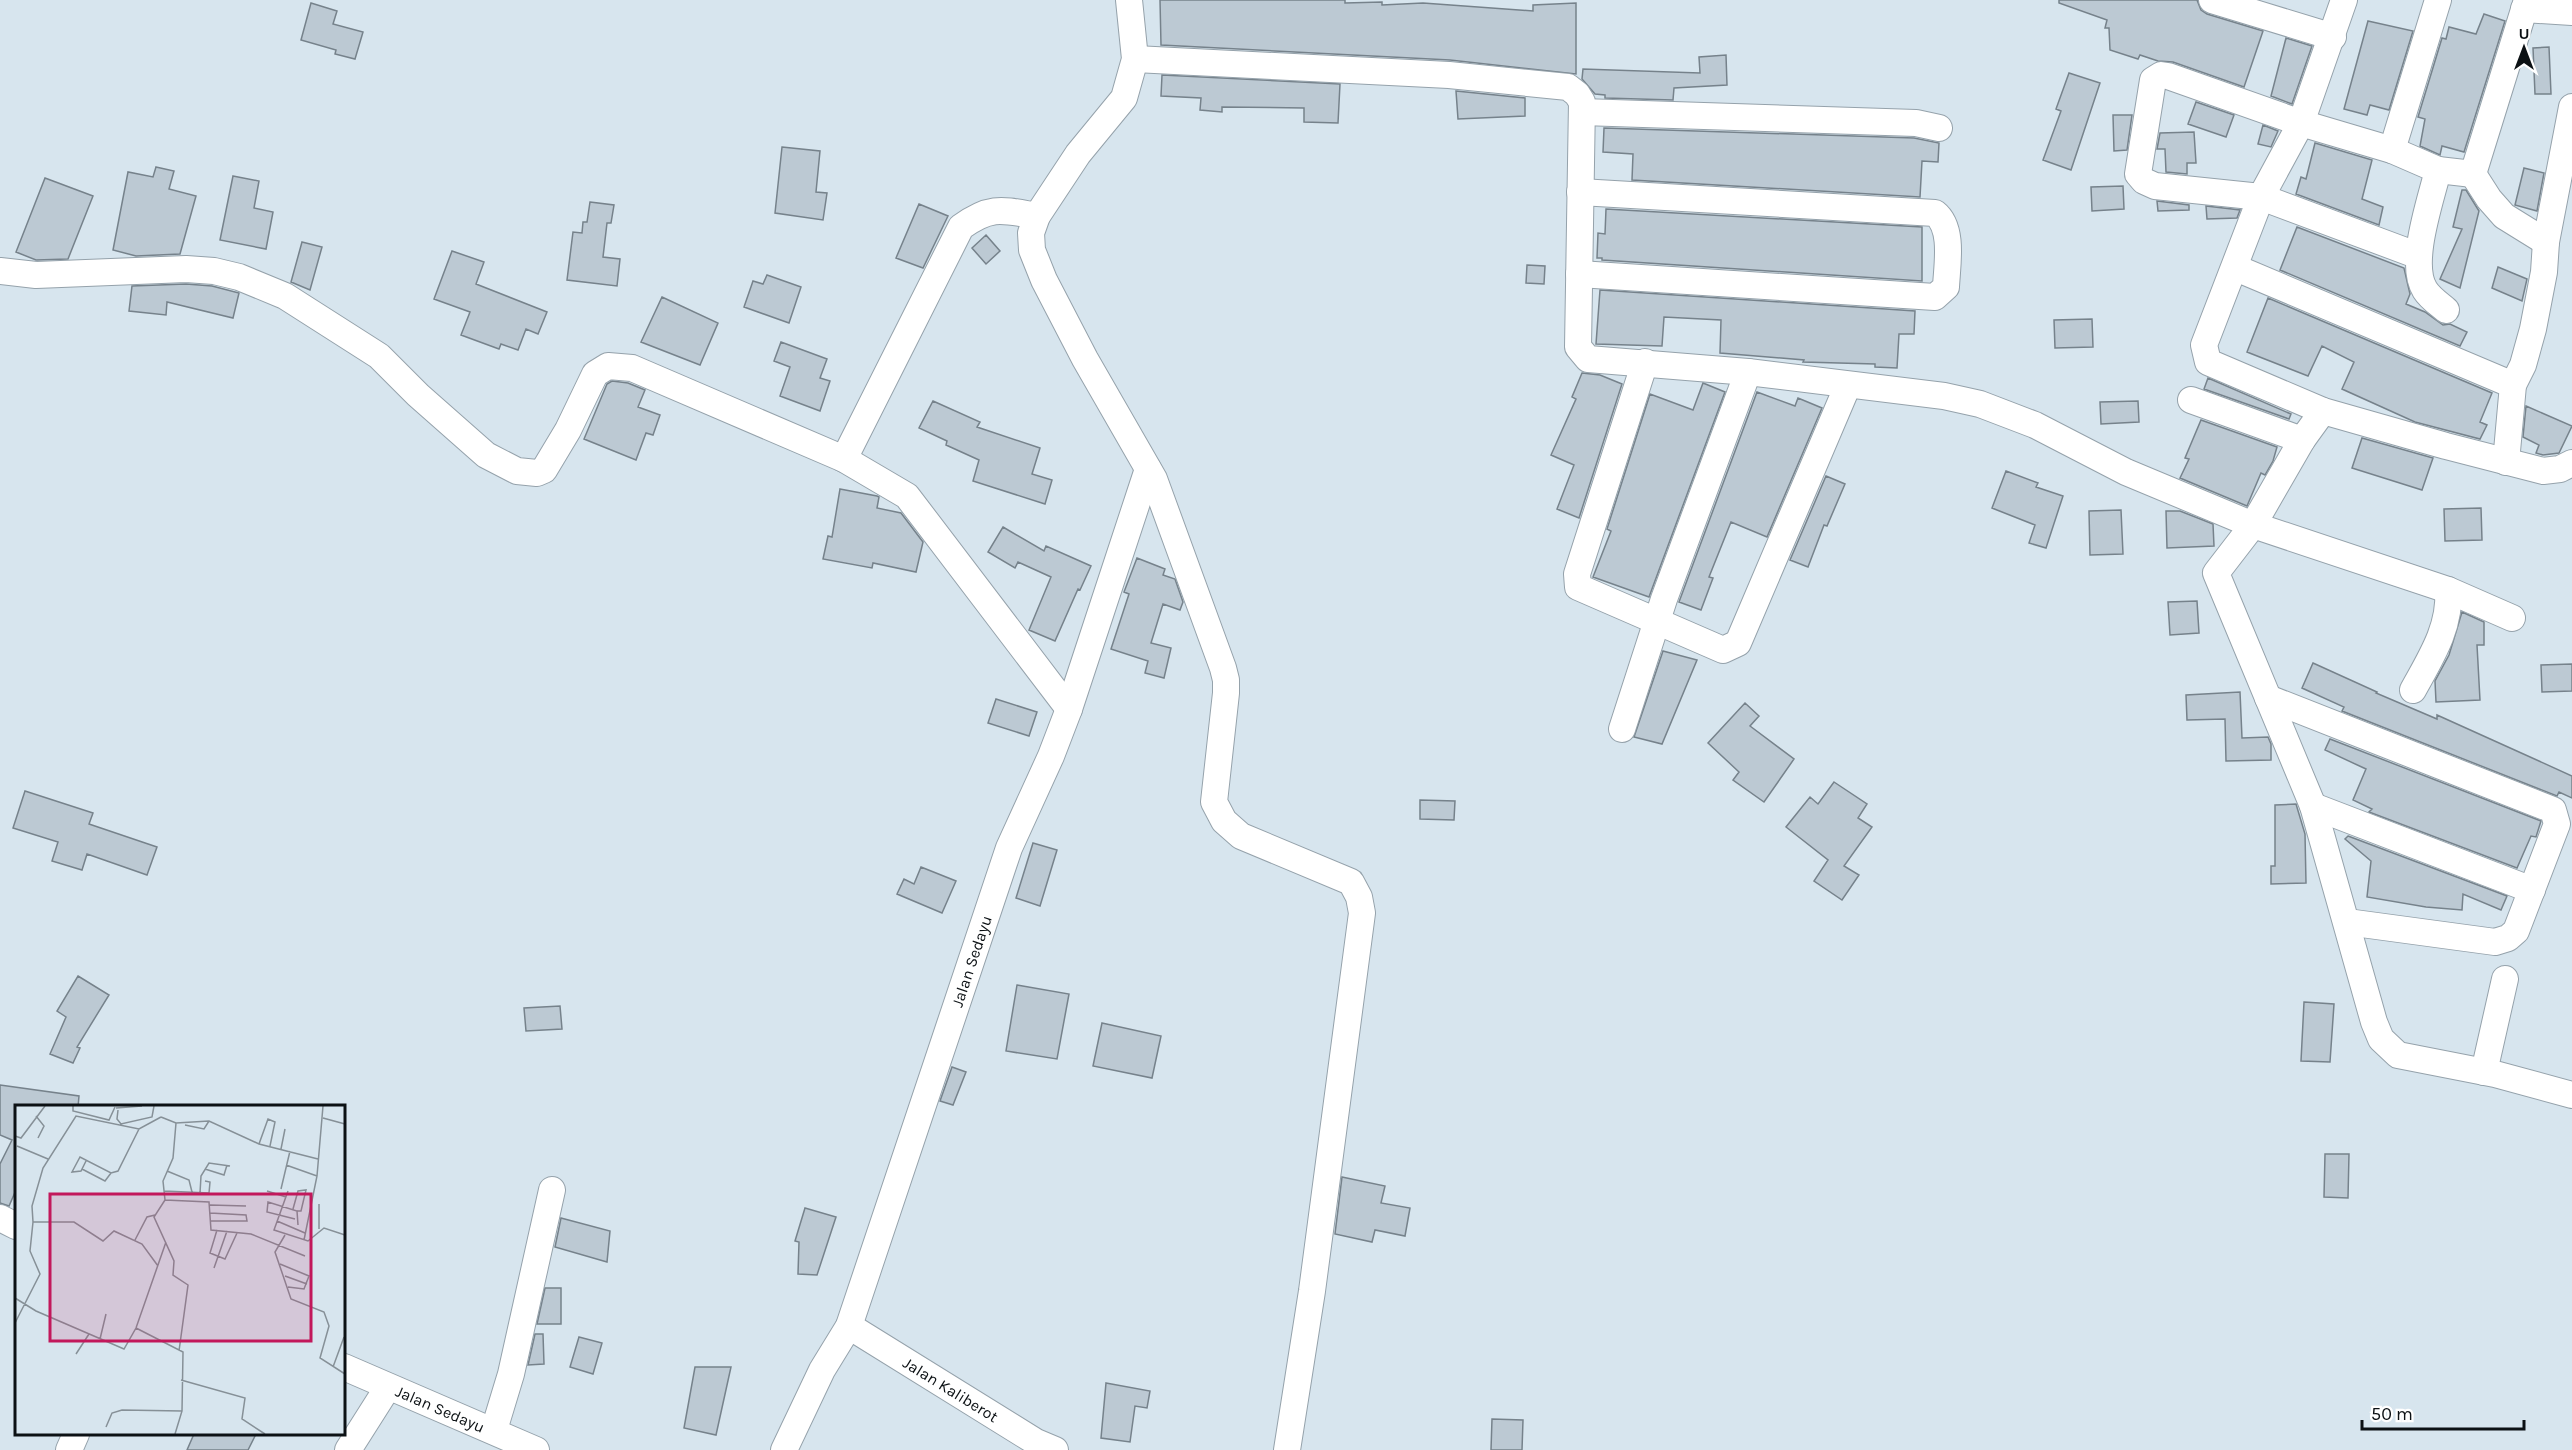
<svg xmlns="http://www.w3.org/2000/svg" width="2572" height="1450" font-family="Karla,sans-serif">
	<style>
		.building { fill: #bcc9d3; stroke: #76828b; stroke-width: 1.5 }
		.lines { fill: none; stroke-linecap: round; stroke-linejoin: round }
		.minor-casing { stroke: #95a2ab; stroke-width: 28 }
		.minor { stroke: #fff; stroke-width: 26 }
		.labels { text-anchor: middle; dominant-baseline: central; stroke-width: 5; stroke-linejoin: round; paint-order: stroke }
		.street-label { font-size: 16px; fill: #0c1114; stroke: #fff }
		.inset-road { fill: none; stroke: #869097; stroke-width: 1.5 }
		.view { fill: #c2185b; fill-opacity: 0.15; stroke: #c2185b; stroke-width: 3 }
		.inset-edge { fill: none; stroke: #0c1114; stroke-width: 3 }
	</style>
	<rect width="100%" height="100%" fill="#d7e5ee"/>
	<path class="building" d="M1160 0H1345V3L1382 2V5L1423 3 1533 11V5L1576 3V74L1450 60 1161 45Z
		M2059 0H2197L2201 10 2207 14 2263 31 2244 87 2173 62 2158 61 2140 55 2138 59 2110 50 2109 28H2105L2107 20 2059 3Z
		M311 3 337 11 333 24 363 32 355 59 335 54 336 50 301 40Z
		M2484 14 2505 21 2464 152 2442 146 2440 155 2420 146 2425 119 2418 117 2442 38 2446 39 2449 27 2476 34Z
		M2368 21 2413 31 2389 110 2370 105 2367 115 2344 109Z
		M2286 38 2312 46 2292 104 2271 96Z
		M2549 47 2551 94H2535L2533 48Z
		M1726 55 1727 85 1674 88 1673 100 1605 98V95L1595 94 1582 79 1583 69 1700 73 1699 57Z
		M2069 73 2100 83 2071 170 2043 160 2061 111 2056 109Z
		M1162 75 1340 84 1338 123 1304 122V108L1222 107V112L1200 110 1201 98 1161 96Z
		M1456 91 1525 98V116L1458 119Z
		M2196 102 2234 115 2226 137 2188 124Z
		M2113 115H2132L2127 150 2114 151Z
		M2263 125 2278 131 2271 147 2258 144Z
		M1604 128 1914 138 1939 143 1938 162 1922 161 1920 197 1632 180 1633 154 1603 152Z
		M2194 132 2196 163H2187V174L2166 172 2165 149H2157L2160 133Z
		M2315 143 2372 160 2362 199 2383 207 2379 225 2296 194 2301 177 2306 179Z
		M782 147 820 151 816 192 827 193 823 220 775 213Z
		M156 167 174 171 169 189 196 196 180 254 136 256 113 250 128 172 153 177Z
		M2524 168 2544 173 2537 211 2515 205Z
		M233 176 259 181 254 208 273 212 266 249 220 240Z
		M45 178 93 196 68 259 36 260 16 252Z
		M2123 186 2124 209 2092 211 2091 187Z
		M2462 190H2466L2479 211 2460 288 2440 279 2462 229 2453 227Z
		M2157 201 2189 205V210L2158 211Z
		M590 202 614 205 611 223H607L603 257 620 259 617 286 567 280 573 232 582 233 583 222H587Z
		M919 204 948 216 923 268 896 258Z
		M2206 206 2240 210 2237 218 2207 219Z
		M1606 209 1922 227V281L1602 260V258H1597L1598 233 1605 234Z
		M2297 227 2404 268 2410 294 2406 304 2425 312 2443 325 2450 324 2467 332 2460 346 2280 270Z
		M986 235 1000 251 986 264 972 248Z
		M302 242 322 247 310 290 291 282Z
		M452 251 484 262 476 284 547 312 538 334 526 329 518 350 501 344 499 349 461 335 470 312 434 299Z
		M1527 265 1545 266 1544 284 1526 283Z
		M2498 267 2527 279 2522 301 2492 288Z
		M767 275 801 287 789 323 744 307 753 281 763 284Z
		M186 284 212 286 239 293 233 318 167 302 166 315 129 311 132 286Z
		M1600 290 1915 311 1914 334H1899L1897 368 1875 367V364L1803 362 1804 360 1720 353 1721 320 1664 317 1662 346 1596 344Z
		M662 297 718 323 700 365 641 342Z
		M2268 298 2492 393 2480 422 2487 425 2480 439 2415 422 2342 389 2354 362 2322 346 2308 376 2247 352Z
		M2092 319 2093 347 2055 348 2054 320Z
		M781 342 827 359 820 378 830 381 820 411 780 396 790 367 774 361Z
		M1582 373 1600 375 1622 384 1579 518 1557 509 1574 465 1551 455 1576 399 1572 397Z
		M2208 378 2291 414 2289 419 2204 389Z
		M612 381 628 383 645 390 638 407 660 415 653 435 646 433 636 460 584 439 607 384Z
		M1703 383 1725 392 1649 597 1593 577 1611 531 1607 529 1650 394 1693 410Z
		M1757 392 1795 406 1798 398 1822 408 1767 537 1731 522 1709 577 1713 578 1701 610 1679 602Z
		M933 401 980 422 977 427 1040 448 1032 474 1052 480 1045 504 973 481 979 460 946 445 947 441 919 428Z
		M2138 401 2139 422 2101 424 2100 402Z
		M2526 406 2572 426 2559 453 2543 455 2536 453 2539 445 2523 437Z
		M2201 420 2277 447 2273 461 2265 475 2261 473 2247 506 2180 478 2189 459 2185 458Z
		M2362 438 2433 458 2422 490 2352 468Z
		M2006 471 2038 483 2036 487 2063 496 2046 548 2029 543 2035 525 1992 508Z
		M1826 476 1845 484 1827 526 1824 525 1808 567 1790 560Z
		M840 489 877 496 879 497 877 508 901 513 923 542 916 572 873 563 872 568 823 559 828 536 832 537Z
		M2481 508 2482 540 2445 541 2444 509Z
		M2121 510 2123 554 2090 555 2089 511Z
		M2166 511H2180L2213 524 2214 546 2167 548Z
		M1003 527 1044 551 1046 546 1091 566 1080 590 1078 589 1055 641 1029 630 1051 577 1018 562 1015 568 988 552Z
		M1137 558 1165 569 1163 575 1175 579 1183 602 1180 610 1163 604 1151 643 1171 648 1164 678 1145 673 1148 661 1111 649 1129 594 1124 592Z
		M2197 601 2199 633 2170 635 2168 602Z
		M2462 612 2484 622V645H2477L2480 700 2436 702 2435 681 2449 655Z
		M1663 651 1697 660 1662 744 1634 737Z
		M2313 663 2377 692 2376 693 2437 719V715L2572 776V798L2559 792 2557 796 2342 711 2344 707 2302 688Z
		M2572 664V691L2542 692 2541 665Z
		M2240 692 2242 738 2268 737 2271 744V760L2226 761 2225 719 2187 720 2186 695Z
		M996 699 1037 712 1029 736 988 723Z
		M1745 703 1759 716 1750 726 1794 759 1764 802 1733 780 1739 772 1708 743Z
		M2330 739 2541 821 2536 837 2531 836 2517 868 2369 812 2372 809 2353 800 2366 769 2325 750Z
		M1834 782 1867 804 1858 818 1872 827 1844 866 1859 875 1842 900 1814 881 1828 860 1786 827 1810 797 1818 804Z
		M25 791 93 813 89 824 157 847 147 875 87 854 82 870 52 861 58 842 13 828Z
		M1420 800 1455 801 1454 820 1420 819Z
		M2296 804 2305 834 2306 883 2271 884V866H2275V805Z
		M2348 836 2507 896 2501 910 2463 894 2462 910 2426 907 2367 897 2371 861 2345 839Z
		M1033 843 1057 850 1040 906 1016 898Z
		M921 867 956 881 942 913 897 894 904 879 914 884Z
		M78 976 109 995 77 1047 80 1048 73 1063 50 1054 66 1017 57 1011Z
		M1017 985 1069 994 1057 1059 1006 1051Z
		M2304 1002 2334 1004 2330 1062 2301 1061Z
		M560 1006 562 1029 526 1031 524 1008Z
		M1102 1023 1161 1036 1152 1078 1093 1066Z
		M952 1067 966 1072 953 1105 940 1101Z
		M0 1085 79 1096 78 1107H16V1190L9 1206 0 1203V1164L12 1140 0 1135Z
		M2325 1154H2349L2348 1198 2324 1197Z
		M1342 1177 1385 1186 1381 1203 1410 1208 1405 1236 1375 1230 1372 1242 1335 1234Z
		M805 1208 836 1217 817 1275 798 1274 799 1242 795 1241Z
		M561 1218 610 1231 607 1262 555 1247Z
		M545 1288H561V1324H537Z
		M535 1334H543L544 1364 528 1365Z
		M579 1337 602 1343 593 1374 570 1367Z
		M695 1367H731L716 1435 684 1428Z
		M1106 1383 1150 1391 1147 1408 1135 1406 1130 1442 1101 1438Z
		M1492 1419 1523 1420 1522 1450H1491Z
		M194 1434H256L248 1450H187Z"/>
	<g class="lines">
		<defs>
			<g id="minor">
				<path d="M1129 0 1135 59 1124 98 1078 154 1037 216 1031 233 1032 250 1044 280 1085 359 1154 479 1223 668 1226 680V693L1214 802 1224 821 1241 836 1351 882 1359 897 1362 913 1312 1291 1287 1450"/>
				<path d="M2212 0 2333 37"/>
				<path d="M2344 0 2301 123 2261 197 2204 345 2208 362 2323 411 2446 446 2543 471 2560 469 2572 463"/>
				<path d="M2524 9 2572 12"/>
				<path d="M1135 59 1449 75 1568 87 1577 94 1582 102 1578 347 1588 359 1748 372 1944 396 1980 404 2035 425 2126 472 2253 525 2448 590 2512 618"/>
				<path d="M1582 112 1916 123 1939 128"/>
				<path d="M2392 150 2438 0"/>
				<path d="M2438 170 2473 174 2527 0"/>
				<path d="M2473 174 2489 199 2504 216 2546 242"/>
				<path d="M2419 256 2261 197 2155 186 2144 181 2138 174 2153 80 2161 75 2168 76 2301 123 2392 150 2438 170C2431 200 2408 263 2425 290 2430 298 2439 304 2446 310"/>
				<path d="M2236 268 2513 385"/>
				<path d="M0 271 36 275 186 269 214 271 239 277 285 296 379 356 418 395 486 455 517 471 537 473 544 470 568 430 595 374 608 366 632 368 844 459 907 496 1069 709"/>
				<path d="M1579 274 1935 297 1946 287C1947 265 1954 228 1935 213L1580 192"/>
				<path d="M1645 362 1577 574 1578 587 1723 650 1738 643 1848 385"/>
				<path d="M2191 400 2302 440"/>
				<path d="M2323 411 2302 440 2253 525 2216 573 2313 806 2374 1022 2381 1039 2398 1055 2495 1074 2572 1095"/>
				<path d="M844 459 961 227C991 205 1003 210 1037 216"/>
				<path d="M2506 462 2513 385 2523 365 2533 329 2544 272 2546 242 2572 107"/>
				<path d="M2413 690C2430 659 2451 627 2448 590"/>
				<path d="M2268 698 2553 810 2557 824 2516 931 2508 938 2495 942 2347 922"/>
				<path d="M1622 729 1664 599 1748 372"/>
				<path d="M2313 806 2532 890"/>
				<path d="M2484 1072 2505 979"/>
				<path d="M0 1218 16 1226"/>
				<path id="s1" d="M849 1326 1036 1442 1055 1450"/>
				<path id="s2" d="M344 1367 536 1450"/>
				<path d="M494 1430 511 1374 552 1190"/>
				<path d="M69 1450 76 1434"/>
				<path d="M348 1450 388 1387"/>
				<path id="s3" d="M784 1450 822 1370 849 1326 1009 848 1051 756 1069 709 1148 469"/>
			</g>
		</defs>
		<use href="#minor" class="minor-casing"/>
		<use href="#minor" class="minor"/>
	</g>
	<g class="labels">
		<g class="street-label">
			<text stroke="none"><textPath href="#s3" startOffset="525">Jalan Sedayu</textPath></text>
			<text stroke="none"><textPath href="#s1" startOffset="120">Jalan Kaliberot</textPath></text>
			<text stroke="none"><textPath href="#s2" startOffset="105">Jalan Sedayu</textPath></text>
		</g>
	</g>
	<g transform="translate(15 1105)">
		<rect width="330" height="330" fill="#d7e5ee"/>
		<path class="inset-road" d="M58 1V6L94 15 100 2M101 3 127 1M103 5 102 14 106 19 137 12 139 1M21 11 29 21 23 33M146 12 161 18 194 16 244 39 303 54M308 13 330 19M161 18 158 53 148 76 150 95 139 112 159 156 158 170 173 180 164 246M170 20 189 24 194 16M0 31 6 33 30 1M244 39 253 14 260 17 255 41M2 41 33 54M266 44 270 24M71 56 66 66 57 67 65 52 96 68 103 66 124 24M271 60 302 71M67 64 90 76 96 68M190 64 209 70 212 60M152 66 174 75 177 87M266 84 275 46M149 86 194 88 195 77 190 76M252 86 271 92M273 86 259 125 293 136 309 123 330 130M185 88 186 71 194 58 215 61M150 95 194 97 196 125 236 129 290 151M304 99V124M195 100 231 101M278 104 283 86 291 85 286 106H282M280 114 252 107 253 97 282 106 283 120M195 116H232L231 110 195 108M262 116 290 128M202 125 195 148 210 154 222 128M270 130 260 147 276 194 309 207 314 221 305 253 330 269M120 135 132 112 140 110M289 135 302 71 308 1M265 159 294 171 289 184 273 182M143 161 127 139 99 126 88 136 59 117H18L17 101 28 63 61 11 124 24 146 12M199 163 212 126M270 171 292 179M0 193 21 206 109 244 121 223 151 137M0 218 25 169 15 146 18 117M121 223 168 247 167 306 160 329M85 234 91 209M61 249 74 229M318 262 329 232M166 275 230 293 227 314 250 329M91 322 97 308 107 305 167 306"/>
		<path class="view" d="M35 89H296V236H35Z"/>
		<rect width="330" height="330" class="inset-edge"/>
	</g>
	<g transform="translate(2524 48)" stroke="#ffffff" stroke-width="4.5" paint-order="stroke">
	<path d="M0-4.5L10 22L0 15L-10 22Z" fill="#0c1114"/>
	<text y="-9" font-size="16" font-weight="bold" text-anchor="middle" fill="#0c1114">U</text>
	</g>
	<path d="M2362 1420v9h162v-9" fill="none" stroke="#0c1114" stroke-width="3"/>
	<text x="2371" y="1420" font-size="18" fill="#0c1114" stroke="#ffffff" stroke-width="4.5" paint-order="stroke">50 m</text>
</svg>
